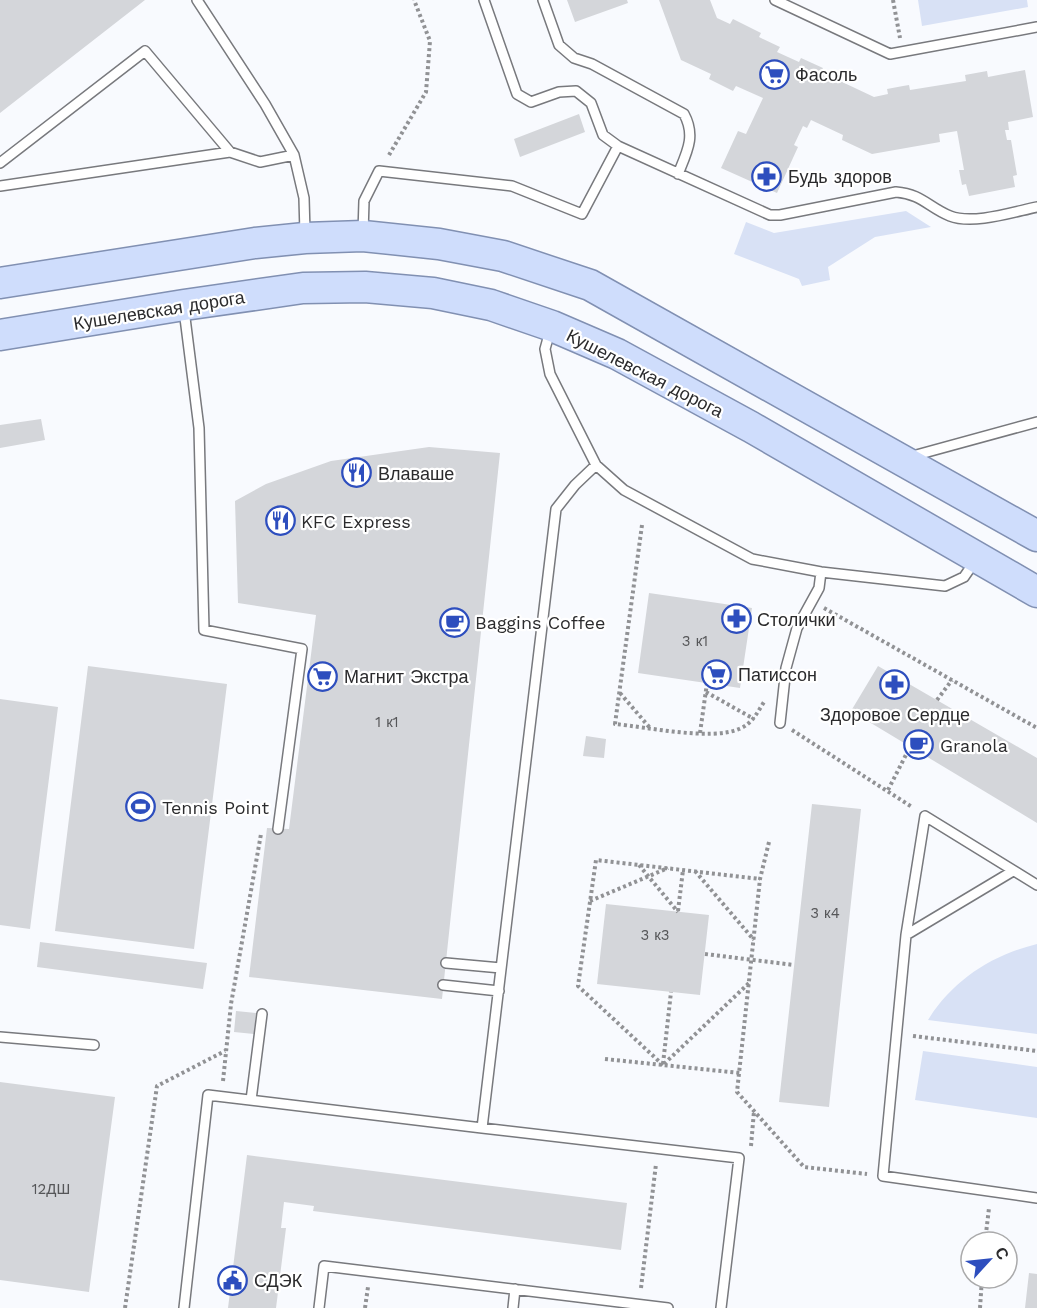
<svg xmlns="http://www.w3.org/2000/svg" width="1037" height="1308" font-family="'Work Sans',sans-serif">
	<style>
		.green { fill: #d8e1f5 }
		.building { fill: #d4d6da }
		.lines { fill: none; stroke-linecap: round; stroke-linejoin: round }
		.service-casing { stroke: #78797d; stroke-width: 12 }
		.primary-casing { stroke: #8190b2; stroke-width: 33 }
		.path { stroke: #919295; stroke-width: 4; stroke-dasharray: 3 3; stroke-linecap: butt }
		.service { stroke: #fff; stroke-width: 9 }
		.primary { stroke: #cfddfc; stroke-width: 30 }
		.labels { text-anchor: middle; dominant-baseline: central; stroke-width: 4.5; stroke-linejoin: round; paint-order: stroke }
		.number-label { font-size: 15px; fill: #555658 }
		.poi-label { font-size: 18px; fill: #2b2b2d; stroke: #fff; text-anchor: start }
		.street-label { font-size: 18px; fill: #2b2b2d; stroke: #fff }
	</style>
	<rect width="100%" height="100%" fill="#f8fafe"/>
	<path class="green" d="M918 0H1027L1028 7 922 26Z
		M906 211 931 227 875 237 828 267 830 280 802 286 799 279 734 254 746 222 774 233Z
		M1037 944V1034L928 1020C953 980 992 955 1037 944Z
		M923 1051 1037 1067V1118L915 1100Z"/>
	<path class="building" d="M0 0H145L0 113Z
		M567 0H627L628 3 575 22Z
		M659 0H710L717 18 730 24 733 19 761 33 759 37 780 47 777 52 799 62 801 58 823 68 821 72 874 97 888 94 887 89 903 86 909 85 910 90 966 81 965 75 987 71 988 77 1025 70 1033 117 1008 122 1009 130H1005L1007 140H1011L1017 175 1013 176 1015 187 969 196 966 184 962 185 959 170H964L957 131 939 134 940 142 872 154 842 140 843 135 811 120 807 128 803 126 794 145 798 147 777 193 721 168 738 131 746 134 763 98 736 86 733 91 709 79 711 74 681 60Z
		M579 114 585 132 520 157 514 139Z
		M41 419 45 440 0 448V425Z
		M429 447 500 453 442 999 249 977 267 828 289 829 316 615 238 603 235 501 266 484 331 461Z
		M649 593 752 608 740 688 638 673Z
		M88 666 227 684 194 949 55 931Z
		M878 666 1037 758V823L851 711Z
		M0 699 58 707 30 929 0 925Z
		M586 736 606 739 604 758 583 756Z
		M812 804 861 809 829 1107 779 1102Z
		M606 904 709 915 700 995 597 984Z
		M40 942 207 963 203 989 37 967Z
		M236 1011 256 1013 254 1034 234 1032Z
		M0 1082 115 1097 89 1292 0 1280Z
		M247 1155 627 1203 621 1250 313 1211 314 1206 284 1202 281 1228H286L276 1308H228Z
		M1029 1273 1037 1274V1308H1025Z"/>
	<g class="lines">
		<defs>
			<path id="service" d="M197 0 265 104 294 155 304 198 305 233
				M484 0 517 94 531 102 559 92 576 91 591 103 603 135 618 146 770 215H780L896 192C922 194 928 207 950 216 973 225 1013 212 1037 207
				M543 0 559 45 574 58 592 64 684 114C696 136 687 152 678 174
				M775 0 890 54 1037 27
				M0 163 145 51 230 152
				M0 186 230 152 260 162 294 155
				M363 233 364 201 379 171 512 186 582 214 618 146
				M184 310 199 428 204 630 302 649 278 829
				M550 331 545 349 550 374 596 465 624 490 752 559 821 572 945 586 964 577 975 561
				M909 457 1037 422
				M596 465 575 485 556 509 482 1128 739 1158 721 1308
				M780 723 786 668 797 628 819 588 821 572
				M1037 885 925 816 906 935 883 1176 1037 1198
				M906 935 1013 871
				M446 963 501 968
				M443 985 499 991
				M0 1037 94 1045
				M251 1100 262 1014
				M184 1308 208 1095 482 1128
				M319 1308 324 1266 668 1308
				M513 1308 515 1289"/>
			<path id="primary" d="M0 283 255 243 305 238 363 236 439 244 503 256 590 285 1037 536
				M0 335 184 305 303 288 365 287 433 293 491 305 552 326 617 354 751 427 1037 592"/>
		</defs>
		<use href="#service" class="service-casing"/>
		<use href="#primary" class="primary-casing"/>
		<path class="path" d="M893 0 900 38
			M389 155 426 92 430 41 414 0
			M642 525 615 724C647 727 711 741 739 729 752 724 757 713 764 702
			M824 608 1037 728
			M706 692 754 719
			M620 693 650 728
			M937 700 952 680
			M792 730 912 807
			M700 733 707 683
			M888 790 910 747
			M769 842 760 879 737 1092 804 1167 867 1174
			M639 865 678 912
			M695 871 754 940
			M590 901 668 868
			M678 911 683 870
			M705 954 794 965
			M913 1036 1037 1051
			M605 1059 740 1073
			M663 1064 671 992
			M664 1064 749 983
			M663 1065 578 986 596 860 760 879
			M223 1081 231 1004 261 834
			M751 1146 754 1111
			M985 1242 989 1208
			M641 1288 656 1164
			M125 1308 157 1086 225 1051
			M365 1308 368 1287
			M980 1308 982 1278"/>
		<use href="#service" class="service"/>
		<use href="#primary" class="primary"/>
	</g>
	<defs>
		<symbol id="supermarket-ring" viewBox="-11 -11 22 22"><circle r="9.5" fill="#fff" stroke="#2d4ebe" stroke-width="1.5"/><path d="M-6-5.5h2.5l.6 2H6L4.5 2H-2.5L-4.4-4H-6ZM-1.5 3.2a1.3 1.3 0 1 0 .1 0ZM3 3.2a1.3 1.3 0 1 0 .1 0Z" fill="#2d4ebe"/></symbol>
		<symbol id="pharmacy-ring" viewBox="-11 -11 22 22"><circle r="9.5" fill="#fff" stroke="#2d4ebe" stroke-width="1.5"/><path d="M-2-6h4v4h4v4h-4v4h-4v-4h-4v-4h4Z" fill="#2d4ebe"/></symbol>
		<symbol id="restaurant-ring" viewBox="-11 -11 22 22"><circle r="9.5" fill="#fff" stroke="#2d4ebe" stroke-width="1.5"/><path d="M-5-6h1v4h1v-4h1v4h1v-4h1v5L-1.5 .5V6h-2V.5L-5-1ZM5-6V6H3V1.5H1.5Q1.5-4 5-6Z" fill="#2d4ebe"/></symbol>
		<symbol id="cafe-ring" viewBox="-11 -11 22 22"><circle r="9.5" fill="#fff" stroke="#2d4ebe" stroke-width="1.5"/><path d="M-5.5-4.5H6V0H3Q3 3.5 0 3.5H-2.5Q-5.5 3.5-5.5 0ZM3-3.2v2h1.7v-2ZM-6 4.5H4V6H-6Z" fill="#2d4ebe"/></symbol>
		<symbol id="stadium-ring" viewBox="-11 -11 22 22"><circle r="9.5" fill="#fff" stroke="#2d4ebe" stroke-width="1.5"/><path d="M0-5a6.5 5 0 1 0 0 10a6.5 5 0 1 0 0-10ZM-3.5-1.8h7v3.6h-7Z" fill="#2d4ebe"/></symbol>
		<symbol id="civic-ring" viewBox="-11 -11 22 22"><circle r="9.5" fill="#fff" stroke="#2d4ebe" stroke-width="1.5"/><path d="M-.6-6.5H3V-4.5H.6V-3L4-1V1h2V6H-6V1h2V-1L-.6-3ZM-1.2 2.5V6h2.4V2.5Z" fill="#2d4ebe"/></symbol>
	</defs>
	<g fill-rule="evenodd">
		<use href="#supermarket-ring" x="758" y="58" width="33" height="33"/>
		<use href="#pharmacy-ring" x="750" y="160" width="33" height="33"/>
		<use href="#restaurant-ring" x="340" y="456" width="33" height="33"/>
		<use href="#restaurant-ring" x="264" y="504" width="33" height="33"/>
		<use href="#pharmacy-ring" x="720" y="602" width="33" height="33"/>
		<use href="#cafe-ring" x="438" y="606" width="33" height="33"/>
		<use href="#supermarket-ring" x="700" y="658" width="33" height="33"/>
		<use href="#supermarket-ring" x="306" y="660" width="33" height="33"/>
		<use href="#pharmacy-ring" x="878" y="668" width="33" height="33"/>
		<use href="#cafe-ring" x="902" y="728" width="33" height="33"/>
		<use href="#stadium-ring" x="124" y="790" width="33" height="33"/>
		<use href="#civic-ring" x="216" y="1264" width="33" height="33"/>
	</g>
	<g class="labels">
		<g class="number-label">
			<text x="695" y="641">3 к1</text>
			<text x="387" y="722">1 к1</text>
			<text x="825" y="913">3 к4</text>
			<text x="655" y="935">3 к3</text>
			<text x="51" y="1189">12ДШ</text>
		</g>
		<g class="poi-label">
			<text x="795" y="74">Фасоль</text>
			<text x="788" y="176">Будь здоров</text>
			<text x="378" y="473">Влаваше</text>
			<text x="301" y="521">KFC Express</text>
			<text x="757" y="619">Столички</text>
			<text x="475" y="622">Baggins Coffee</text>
			<text x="738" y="674">Патиссон</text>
			<text x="344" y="676">Магнит Экстра</text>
			<text x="895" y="714" text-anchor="middle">Здоровое Сердце</text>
			<text x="940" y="745">Granola</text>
			<text x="162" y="807">Tennis Point</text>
			<text x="254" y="1280">СДЭК</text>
		</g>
		<g class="street-label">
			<text transform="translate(159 310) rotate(-9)">Кушелевская дорога</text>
			<text transform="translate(645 373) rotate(27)">Кушелевская дорога</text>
		</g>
	</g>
	<g transform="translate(989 1260) rotate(63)"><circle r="28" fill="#ffffff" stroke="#aaaaab" stroke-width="1.5"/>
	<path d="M0-4.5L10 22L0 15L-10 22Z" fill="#2d4ebe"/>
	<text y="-9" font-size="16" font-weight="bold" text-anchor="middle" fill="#2b2b2d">С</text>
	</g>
</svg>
